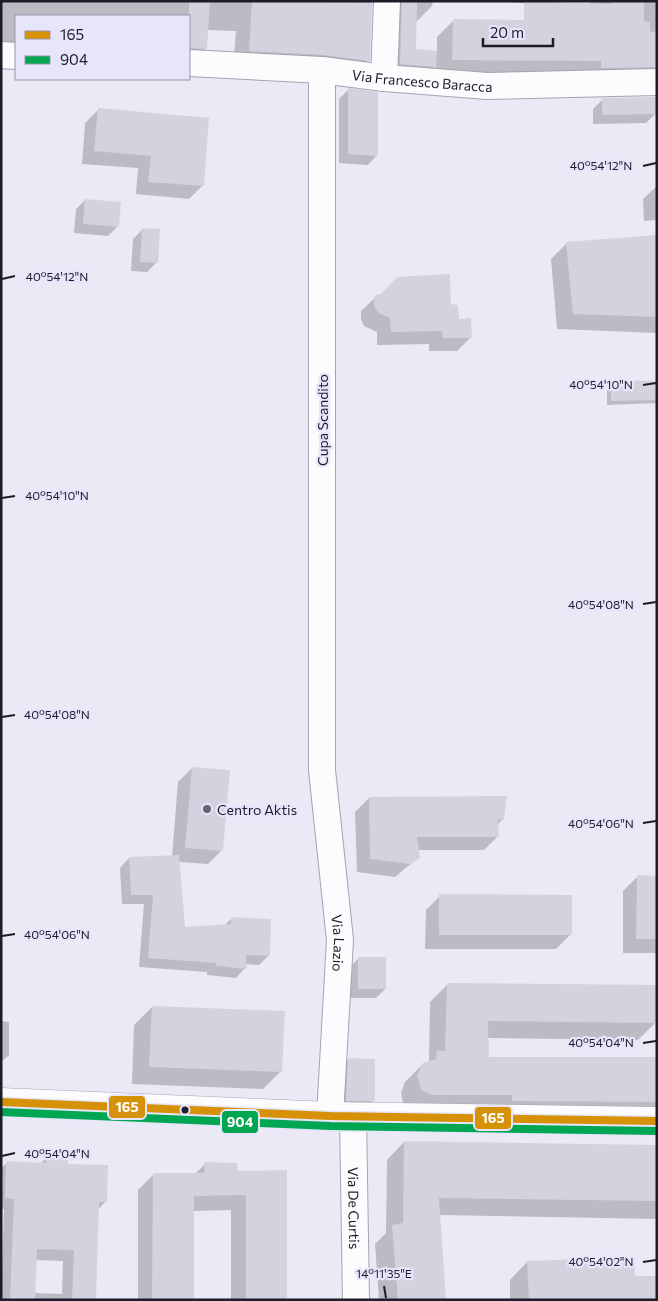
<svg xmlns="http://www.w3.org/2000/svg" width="658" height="1301" font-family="Commissioner,sans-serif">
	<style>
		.shadow { fill: #0003; fill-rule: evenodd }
		.building { fill: #d3d3df }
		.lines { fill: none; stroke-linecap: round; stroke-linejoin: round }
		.street-casing { stroke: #a5a5b1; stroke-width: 28 }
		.secondary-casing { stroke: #a5a5b1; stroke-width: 29 }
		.street { stroke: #fcfcfe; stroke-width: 26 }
		.secondary { stroke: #fcfcfe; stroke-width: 28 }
		.bus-1-casing { stroke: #e6e5fb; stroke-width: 11 }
		.bus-2-casing { stroke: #e6e5fb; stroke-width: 11 }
		.bus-1 { stroke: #d69106; stroke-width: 8 }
		.bus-2 { stroke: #00a651; stroke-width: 8 }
		.ticks { fill: none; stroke: #1d1c29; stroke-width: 2 }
		.poi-dot { fill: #656471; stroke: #e6e5fb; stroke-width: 2 }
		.bus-dot { fill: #1d1c29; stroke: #e6e5fb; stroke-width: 2 }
		.labels { text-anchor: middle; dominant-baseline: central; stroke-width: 4.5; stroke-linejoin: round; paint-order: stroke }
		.street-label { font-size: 14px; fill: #1d1c29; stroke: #e6e5fb }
		.poi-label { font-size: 14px; fill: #1d1c29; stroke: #e6e5fb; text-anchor: start }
		.ticks-label { font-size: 12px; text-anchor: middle; fill: #1d1c29; stroke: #e6e5fb; stroke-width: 4.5; stroke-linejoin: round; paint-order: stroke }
		.line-badge { stroke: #e6e5fb; stroke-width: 2 }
		.badge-label { font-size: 14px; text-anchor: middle; font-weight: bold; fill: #fff }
	</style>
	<rect width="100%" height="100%" fill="#eaeaf6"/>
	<path class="shadow" d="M1 1H433L432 6 415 23 414 50 437 52V37L453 21 612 22 590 8V1H657V74L436 76V66L419 83 384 80 379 5 371 2 368 60 352 77 233 67 236 31 207 30 206 48 189 65V16H16V67L1 57Z
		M497 1H549L546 5Z
		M348 90 377 155 368 165 339 163V99Z
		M602 100 656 113 646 123 593 124V109Z
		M98 110 202 186 189 199 136 194 138 168 82 164 85 123Z
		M657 186V220L644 221 643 199Z
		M85 200 118 226 108 236 74 233 76 209Z
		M143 229 157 262 147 272 131 271 133 239Z
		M657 237V333L557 329 551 259 567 243Z
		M376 297 450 305 471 337 457 351H429V344L377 345V332L364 326 361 319V311Z
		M611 381 657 382V403L607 405V386Z
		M192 768 222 850 208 864 179 862 184 928 224 926 232 918 269 955 259 965 245 964V968L236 978 207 975V972L139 967 144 904H122L120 868 129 858 172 857 178 782Z
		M369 798 503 819 497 825 498 836 484 850H418L419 857 395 877 357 872 355 812Z
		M637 877H657V953H623V891Z
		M440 896 570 935 556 949H425L426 910Z
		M359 958 385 989 376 998H349V968Z
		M447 985 656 1022 638 1040 487 1038V1058H657V1119L404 1107 401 1093 405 1082 423 1064 429 1062 430 1002Z
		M152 1007 281 1071 263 1089 132 1084 134 1025Z
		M1 1021 9 1022V1055L1 1062Z
		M349 1059 373 1101 364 1110H337L339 1069Z
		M404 1142 657 1147V1219L439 1215 445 1300H379L375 1244 386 1233 387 1160Z
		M47 1157 67 1165 106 1201 98 1210 94 1300H1L4 1209H1V1168L7 1163 40 1164ZM35 1260 63 1261 62 1294 34 1293Z
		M205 1164 237 1172 285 1171V1300H231V1210L193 1211V1300H138V1190L153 1175 195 1174Z
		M527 1262 634 1278 657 1300H510V1280Z"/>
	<path class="building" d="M189 1H210L207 49 189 48Z
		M252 1 372 3 370 61 323 55 249 51Z
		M402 1H417L416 49 437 51 436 67 400 64Z
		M524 1 612 4 611 1H644V21L650 22V32L657 31 656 67 601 68V61L452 60 453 19 524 20Z
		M348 88 378 92V156L348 154Z
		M656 97 657 114 602 115V98Z
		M98 108 209 118 204 186 148 182 151 156 94 151Z
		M85 199 121 202 119 227 83 224Z
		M142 228 160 229 158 263 140 262Z
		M657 235V317L573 314 566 242Z
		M450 274 451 304 458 305 459 319 471 318 472 338H443L442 331 391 332 390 318 378 313 374 305 375 295 381 294 397 277Z
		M611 380 657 381V400L611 401Z
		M192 767 230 770 223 851 185 848Z
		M507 796 504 820 498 819 499 837H417L420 858 410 864 370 859 369 797Z
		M179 855 185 927 231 924V917L271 919 270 956 246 955 247 969 216 966V963L148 958 153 895H131L129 857Z
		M637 875 657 876V939H636Z
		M439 894 572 895V935H439Z
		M358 957H386V989H358Z
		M447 983 657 985V1023L488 1021 489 1057H657V1102L512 1101V1095H433L421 1090 417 1075 423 1063 436 1059 437 1051H445Z
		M152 1006 285 1011 282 1072 149 1067Z
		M348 1058 375 1059V1101H346Z
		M404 1141 657 1145V1201L439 1198 446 1300H398L392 1225 403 1223Z
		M46 1155 68 1156V1164L108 1165 107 1202H99L96 1300H72L74 1250 37 1249 35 1300H10L14 1199 5 1198 6 1161 46 1163Z
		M205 1162 237 1163 238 1171 287 1170V1300H246V1195L194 1196V1300H152L153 1173H204Z
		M635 1257V1276H657V1300H529L527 1261Z"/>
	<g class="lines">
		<defs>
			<g id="street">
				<path d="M1 55 16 56"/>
				<path id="s1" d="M189 63 322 70 384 78 487 86 657 82"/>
				<path id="s2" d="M322 70V770L340 940 330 1116"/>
				<path d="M384 78 387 1"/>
				<path id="s3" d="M353 1116 356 1300"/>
			</g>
			<path id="secondary" d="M1 1102 330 1116 657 1121"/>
		</defs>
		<use href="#street" class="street-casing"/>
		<use href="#secondary" class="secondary-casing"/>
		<use href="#street" class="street"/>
		<use href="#secondary" class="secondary"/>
		<defs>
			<path id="bus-1" d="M1 1102 330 1116 657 1121"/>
			<path id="bus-2" d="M1 1112 330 1126 657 1131"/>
		</defs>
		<use href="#bus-1" class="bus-1-casing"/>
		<use href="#bus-2" class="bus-2-casing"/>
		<use href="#bus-1" class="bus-1"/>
		<use href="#bus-2" class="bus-2"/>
	</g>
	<path class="ticks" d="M643 166 656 163M2 279 15 276M643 385 656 383M2 498 15 496M643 604 656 602M2 717 15 715M643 823 656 821M2 936 15 934M643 1043 656 1041M2 1156 15 1153M643 1262 656 1260M384 1286 386 1298"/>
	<circle class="poi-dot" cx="207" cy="809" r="5"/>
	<circle class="bus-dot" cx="185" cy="1110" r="4.5"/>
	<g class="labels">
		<g class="street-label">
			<text stroke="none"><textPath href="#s1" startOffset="234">Via Francesco Baracca</textPath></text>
			<text transform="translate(322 420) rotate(-90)">Cupa Scandito</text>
			<text stroke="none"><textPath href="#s2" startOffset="874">Via Lazio</textPath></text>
			<text stroke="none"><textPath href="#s3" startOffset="92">Via De Curtis</textPath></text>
		</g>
		<g class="poi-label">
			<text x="217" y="809">Centro Aktis</text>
		</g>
	</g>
	<g class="ticks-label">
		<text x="601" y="170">40°54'12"N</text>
		<text x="57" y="281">40°54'12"N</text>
		<text x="601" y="389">40°54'10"N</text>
		<text x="57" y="500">40°54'10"N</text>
		<text x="601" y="609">40°54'08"N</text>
		<text x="57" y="719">40°54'08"N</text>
		<text x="601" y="828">40°54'06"N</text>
		<text x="57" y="939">40°54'06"N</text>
		<text x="601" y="1047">40°54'04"N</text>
		<text x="57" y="1158">40°54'04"N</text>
		<text x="601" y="1266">40°54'02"N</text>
		<text x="384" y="1278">14°11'35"E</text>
	</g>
	<g class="line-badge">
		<rect x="108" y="1095" width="38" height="24" rx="5" fill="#d69106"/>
		<rect x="474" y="1106" width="38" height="24" rx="5" fill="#d69106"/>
		<rect x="221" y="1110" width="38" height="24" rx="5" fill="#00a651"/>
	</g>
	<g class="badge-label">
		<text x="127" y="1112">165</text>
		<text x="493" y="1123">165</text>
		<text x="240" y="1127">904</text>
	</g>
	<rect width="658" height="1301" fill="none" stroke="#1d1c29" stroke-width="5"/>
	<rect x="15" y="15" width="175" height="65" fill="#e6e5fb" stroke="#9695a7"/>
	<rect x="25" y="31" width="25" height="8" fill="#d69106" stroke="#9695a7"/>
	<text x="60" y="40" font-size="15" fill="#1d1c29">165</text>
	<rect x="25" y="56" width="25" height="8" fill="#00a651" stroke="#9695a7"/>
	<text x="60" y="65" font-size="15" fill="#1d1c29">904</text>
	<path d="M483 38v8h70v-8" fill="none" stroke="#1d1c29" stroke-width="2.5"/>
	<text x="490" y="38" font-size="15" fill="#1d1c29" stroke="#e6e5fb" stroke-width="4" paint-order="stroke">20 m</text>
</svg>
